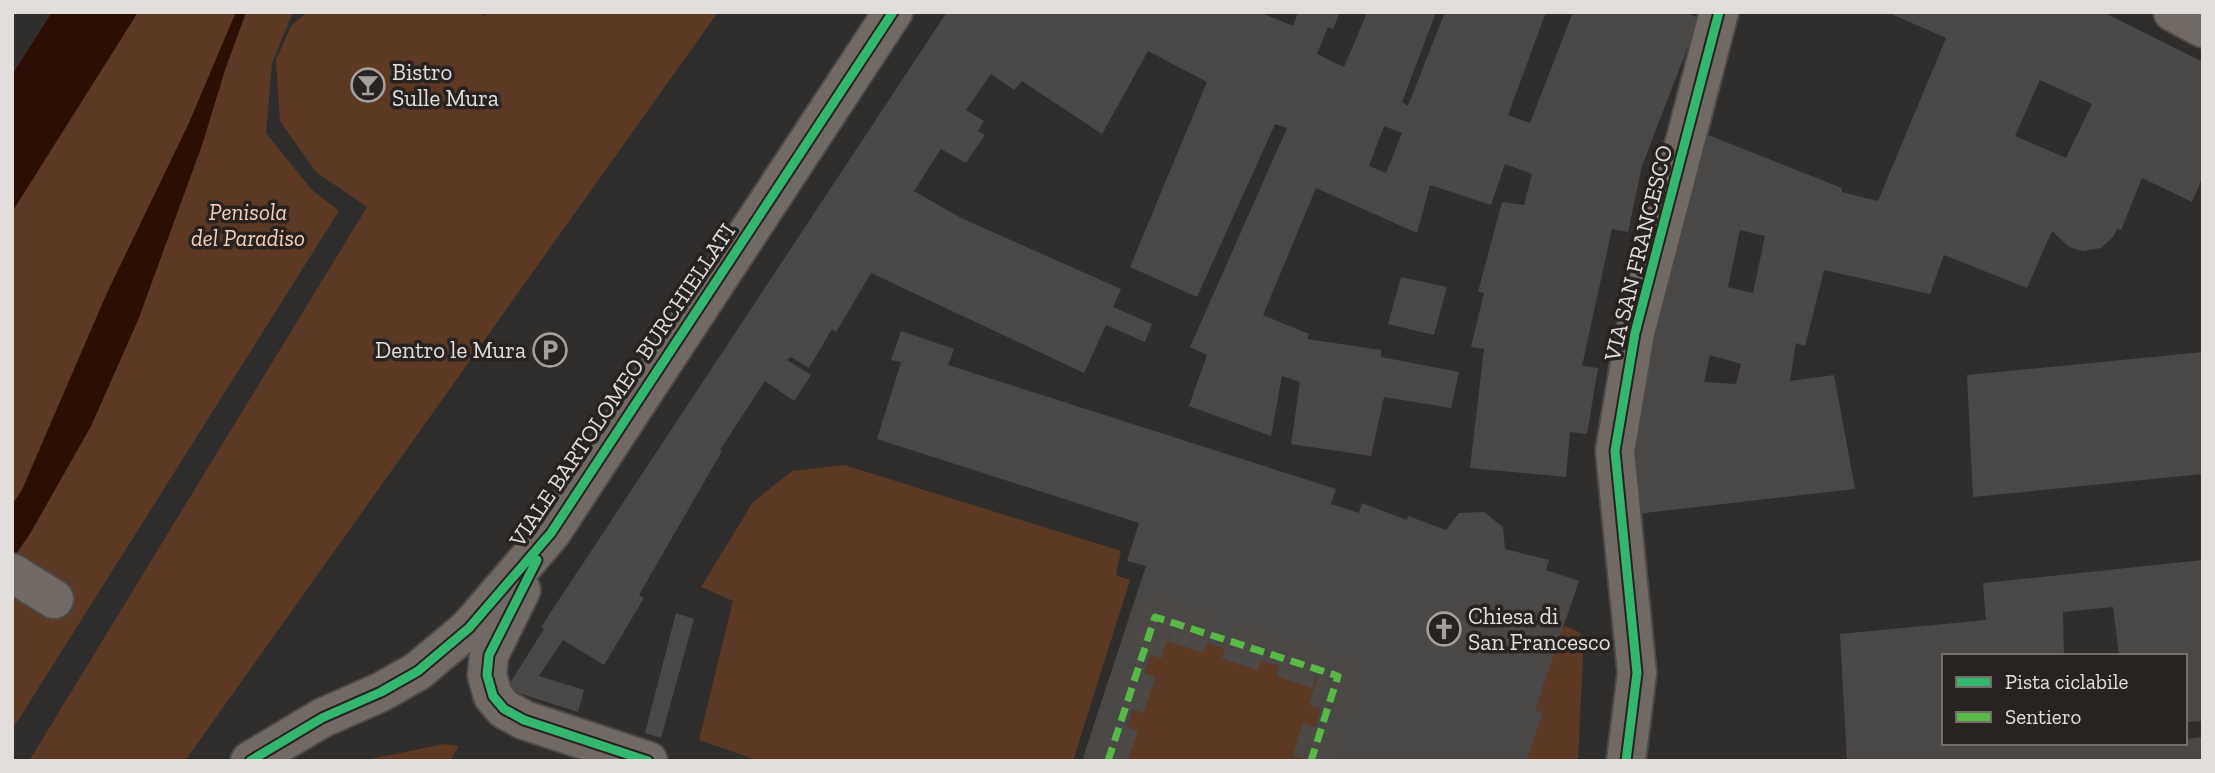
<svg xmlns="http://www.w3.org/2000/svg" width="2215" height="773" font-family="'Zilla Slab',serif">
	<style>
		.green { fill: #5b3925 }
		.water { fill: #2b0f04 }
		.building { fill: #4a4847; fill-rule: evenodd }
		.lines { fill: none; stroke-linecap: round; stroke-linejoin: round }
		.street-tunnel { stroke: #4b4846; stroke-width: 38; stroke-dasharray: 38 19; stroke-linecap: butt }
		.street-casing { stroke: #4b4a49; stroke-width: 42 }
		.street { stroke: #716964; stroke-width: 38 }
		.quiet { stroke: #58b947; stroke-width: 7; stroke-dasharray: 14 7; stroke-linecap: butt }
		.cycleway-casing { stroke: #282321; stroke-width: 13 }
		.cycleway { stroke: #33b770; stroke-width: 9 }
		.labels { text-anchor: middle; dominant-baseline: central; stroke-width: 7; stroke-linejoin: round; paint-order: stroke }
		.poi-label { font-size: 23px; fill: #e1dedc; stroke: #282321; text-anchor: start }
		.park-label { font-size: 23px; font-style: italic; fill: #f4cfba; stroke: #282321 }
		.street-label { font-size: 23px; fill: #e1dedc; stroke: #282321 }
	</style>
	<rect width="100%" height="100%" fill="#302e2c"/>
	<path class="green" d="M138 12H236L189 123 107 293 22 490 12 505V212Z
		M293 12 272 63 266 133 312 190 339 211 12 730V560L31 532 91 426 138 320 202 145 225 69 246 13Z
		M307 12H477L484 16 487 12H718L185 761H29L367 207 316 172 280 121 276 60 291 26Z
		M844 465 1121 551 1116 575 1130 580 1073 761H760L699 740 733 601 701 587 753 502 792 471Z
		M1565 626 1579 632 1584 639 1578 761H1527L1542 712 1535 710 1561 632Z
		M1159 628 1329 682 1305 761H1116Z
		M444 744 459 746 450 761H361Z"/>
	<path class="water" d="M52 12H138L12 212V75Z
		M236 12H246L225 70 202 145 138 320 91 426 31 532 12 560V505L22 490 107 293 189 123Z"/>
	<path class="building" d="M947 12H1259L1293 26 1298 12H1340L1333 29 1328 27 1317 54 1344 67 1366 15 1360 12H1436L1402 102 1408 106 1445 12H1546L1508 115 1530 123 1573 12H1684L1699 18 1642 166 1628 232 1612 229 1582 366 1598 368 1587 434 1570 432 1566 477 1470 468 1484 349 1471 347 1484 293 1478 292 1502 202 1524 205 1532 174 1505 164 1491 205 1430 185 1417 233 1316 188 1263 315 1309 334 1307 339 1381 350V357L1459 372 1451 408 1384 397 1371 456 1291 444 1300 382 1282 376 1271 436 1189 406 1207 355 1190 347 1287 128 1275 124 1197 297 1130 267 1207 82 1148 51 1102 134 1022 81 1014 90 991 74 966 110 984 121 978 131 985 135 966 163 941 149 914 191 961 218 1121 289 1113 307 1152 324 1145 342 1106 325 1084 373 871 273 836 332 832 329 809 368 791 357 787 360 811 375 794 401 765 381 720 450 722 451 639 595 644 598 604 665 563 640 539 676 584 690 578 712 509 690 508 686 544 629 541 627ZM1384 126 1402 133 1386 173 1369 166Z
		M1887 12H2103L2203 62V176L2192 202 2142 178 2121 230 2117 229 2113 237 2101 248 2083 251 2075 249 2068 246 2052 231 2027 288 1944 255 1930 294 1824 270 1805 346 1796 343 1790 381 1834 375 1855 489 1627 515 1632 409 1703 133 1842 188V192L1878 201 1946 38ZM2040 80 2092 104 2066 158 2015 136ZM1740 230 1765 236 1753 293 1728 287ZM1710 355 1741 364 1736 384 1704 382Z
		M1401 277 1447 287 1434 335 1388 324Z
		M901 331 954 349 948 365 1336 489 1331 504 1359 513 1362 503 1407 520 1408 516 1446 530 1459 513 1484 512 1503 527 1505 549 1549 560 1546 570 1579 581 1535 710 1543 712 1527 761H1305L1329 682 1159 628 1116 761H1082L1146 566 1127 561 1139 523 877 439 901 362 891 360Z
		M2203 352V474L1973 497 1967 375Z
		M2203 560V721L2185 722V656H2119L2113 607 2063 612 2064 656H1944V743H2185V739L2203 737V761H1847L1840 634 1986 620 1983 583Z
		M676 613 694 619 661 738 645 733Z"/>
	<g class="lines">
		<path class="street-tunnel" d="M1108 761 1155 617 1338 676 1311 761"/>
		<defs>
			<path id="street" d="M2173 12 2203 28
				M12 573 54 599
				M521 590 489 655 487 675 493 696 504 709 524 720 648 761
				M250 761 322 718 381 692 418 671 469 628 551 533 893 12
				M1626 761 1637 673 1615 451 1635 333 1719 12"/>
		</defs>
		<use href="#street" class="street-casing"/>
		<use href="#street" class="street"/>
		<path class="quiet" d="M1108 761 1155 617 1338 676 1311 761"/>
		<defs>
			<path id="cycleway" d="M537 560 489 655 487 675 493 696 504 709 524 720 648 761
				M250 761 322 718 381 692 418 671 469 628 551 533 893 12
				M1626 761 1637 673 1615 451 1635 333 1719 12"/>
		</defs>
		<use href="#cycleway" class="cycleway-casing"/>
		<use href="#cycleway" class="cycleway"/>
	</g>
	<defs>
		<symbol id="bar-ring" viewBox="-11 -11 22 22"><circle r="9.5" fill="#282321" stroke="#a3a09e" stroke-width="1.5"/><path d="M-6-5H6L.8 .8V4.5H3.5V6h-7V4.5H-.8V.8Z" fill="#a3a09e"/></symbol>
		<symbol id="parking-ring" viewBox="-11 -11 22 22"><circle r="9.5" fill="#282321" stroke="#a3a09e" stroke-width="1.5"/><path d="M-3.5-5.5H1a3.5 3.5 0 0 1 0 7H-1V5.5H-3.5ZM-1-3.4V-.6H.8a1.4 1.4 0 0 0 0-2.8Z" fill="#a3a09e"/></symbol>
		<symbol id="church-ring" viewBox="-11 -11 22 22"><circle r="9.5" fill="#282321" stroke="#a3a09e" stroke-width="1.5"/><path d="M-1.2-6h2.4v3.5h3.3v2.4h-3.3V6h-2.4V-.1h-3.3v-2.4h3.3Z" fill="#a3a09e"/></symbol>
	</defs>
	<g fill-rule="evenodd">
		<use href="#bar-ring" x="349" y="66" width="38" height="38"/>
		<use href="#parking-ring" x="531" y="331" width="38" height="38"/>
		<use href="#church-ring" x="1425" y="610" width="38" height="38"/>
	</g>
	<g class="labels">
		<g class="poi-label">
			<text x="392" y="72">Bistro<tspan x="392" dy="26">Sulle Mura</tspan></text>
			<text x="526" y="350" text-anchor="end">Dentro le Mura</text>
			<text x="1468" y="616">Chiesa di<tspan x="1468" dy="26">San Francesco</tspan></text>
		</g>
		<g class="park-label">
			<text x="248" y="212">Penisola<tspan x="248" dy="26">del Paradiso</tspan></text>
		</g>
		<g class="street-label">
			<text transform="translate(1638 253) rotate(-76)">VIA SAN FRANCESCO</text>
			<text transform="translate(622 385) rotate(-56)">VIALE BARTOLOMEO BURCHIELLATI</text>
		</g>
	</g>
	<rect width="2215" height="773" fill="none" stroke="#e1dedc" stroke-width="28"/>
	<rect x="1942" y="654" width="245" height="91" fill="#282321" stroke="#726e6c" stroke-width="2"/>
	<rect x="1956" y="677" width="35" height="10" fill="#33b770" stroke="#726e6c" stroke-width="2"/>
	<text x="2005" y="689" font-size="21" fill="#e1dedc">Pista ciclabile</text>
	<rect x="1956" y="712" width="35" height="10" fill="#58b947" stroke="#726e6c" stroke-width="2"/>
	<text x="2005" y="724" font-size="21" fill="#e1dedc">Sentiero</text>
</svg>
